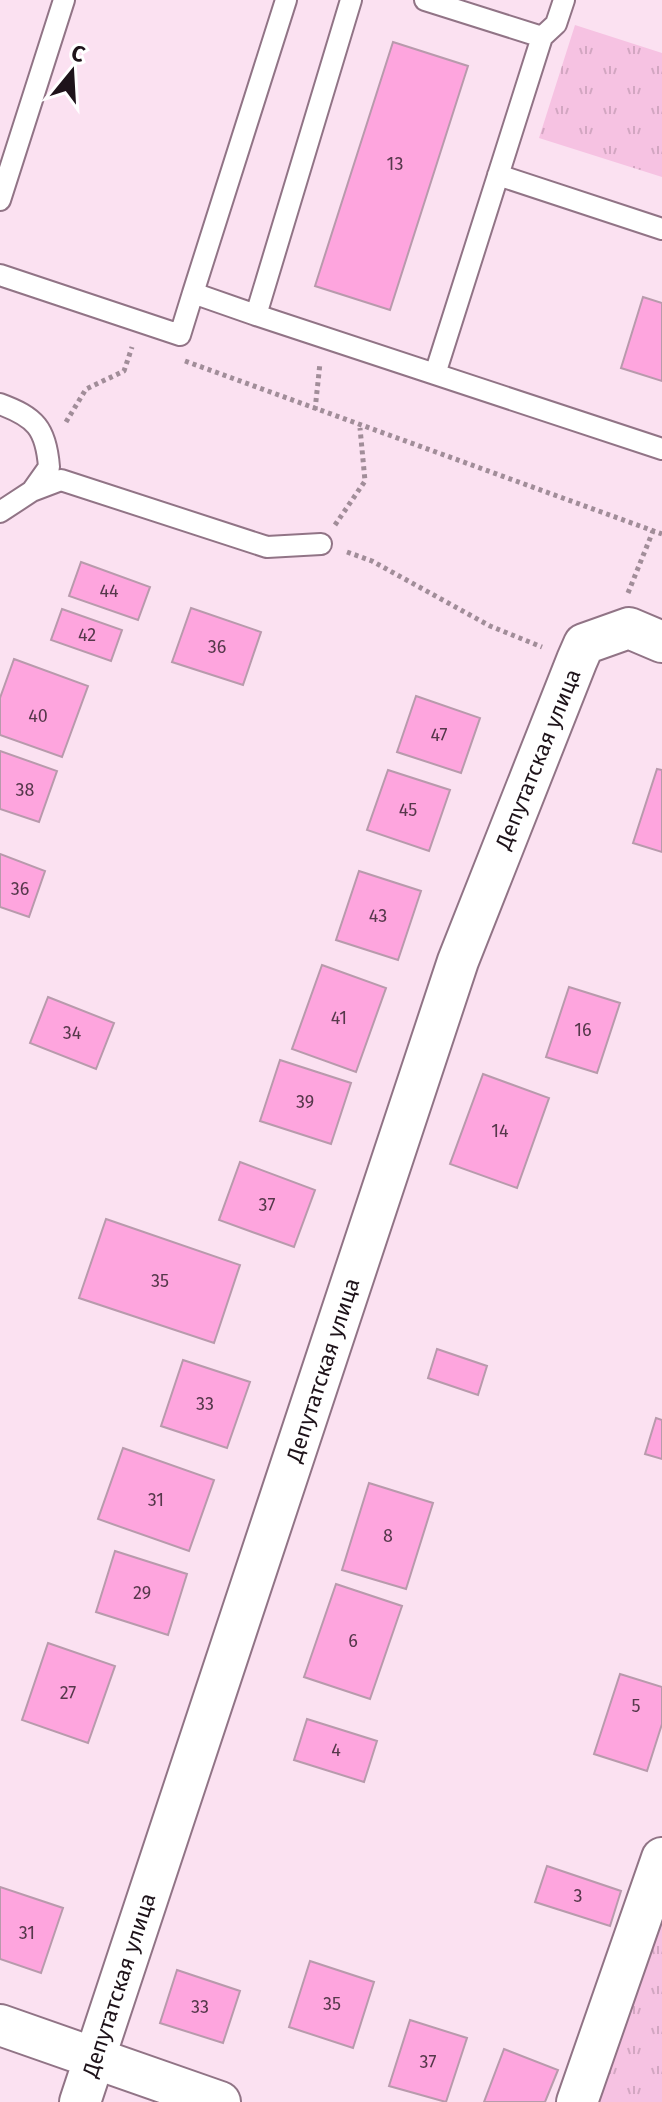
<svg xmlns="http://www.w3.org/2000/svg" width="662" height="2102" font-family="'Fira Sans',sans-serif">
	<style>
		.grass { fill: url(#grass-tufts) }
		.building { fill: #fea5de; stroke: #b89aac; stroke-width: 2 }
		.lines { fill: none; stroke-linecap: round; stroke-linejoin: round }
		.lane-casing { stroke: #917486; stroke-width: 24 }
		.street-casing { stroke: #917486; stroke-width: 44 }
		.path { stroke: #a18d99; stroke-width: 5; stroke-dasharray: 4 4; stroke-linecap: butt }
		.lane { stroke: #fff; stroke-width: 20 }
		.street { stroke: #fff; stroke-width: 40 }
		.labels { text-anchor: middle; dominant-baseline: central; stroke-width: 6; stroke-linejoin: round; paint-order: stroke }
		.number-label { font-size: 18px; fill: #56384b }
		.street-label { font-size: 22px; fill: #1e131a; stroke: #fff }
	</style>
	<defs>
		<pattern id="grass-tufts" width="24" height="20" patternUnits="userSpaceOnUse" patternTransform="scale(2)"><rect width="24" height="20" fill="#f6c2e2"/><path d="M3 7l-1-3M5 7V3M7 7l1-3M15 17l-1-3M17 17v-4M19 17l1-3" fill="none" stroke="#d2a6c1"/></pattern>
	</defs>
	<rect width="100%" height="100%" fill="#fbe1f1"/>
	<path class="grass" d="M575 25 662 53V177L539 138Z
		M662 1921V2102H598Z"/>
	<path class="building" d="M393 42 468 66 390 310 315 286Z
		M643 297 662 303V381L621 368Z
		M81 562 150 587 138 620 69 596Z
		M191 608 261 632 243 685 172 662Z
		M62 609 122 630 111 661 51 640Z
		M14 659 88 686 62 757 0 735V698Z
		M416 696 480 718 461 773 397 752Z
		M0 751 57 771 39 822 0 809Z
		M657 769 662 770V852L633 843Z
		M388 770 450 790 429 851 367 830Z
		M0 854 45 871 29 917 0 907Z
		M359 871 421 891 398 960 336 940Z
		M322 965 386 988 356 1072 292 1049Z
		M569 987 620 1003 597 1073 546 1057Z
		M48 997 114 1023 96 1069 30 1043Z
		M280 1060 351 1083 331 1144 260 1121Z
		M483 1074 549 1098 517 1188 450 1164Z
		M240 1162 315 1190 294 1247 219 1220Z
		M106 1219 240 1265 214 1343 79 1298Z
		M437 1349 487 1366 478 1395 428 1378Z
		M183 1360 250 1382 227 1448 161 1426Z
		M656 1418 662 1420V1459L645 1454Z
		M123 1448 214 1480 189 1551 98 1519Z
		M369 1483 433 1503 406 1589 342 1570Z
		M115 1551 187 1574 168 1635 96 1612Z
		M336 1584 402 1606 370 1699 304 1677Z
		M48 1643 115 1666 88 1743 22 1720Z
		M620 1674 662 1687V1724L647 1771 594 1754Z
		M307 1719 377 1741 364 1782 294 1760Z
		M547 1866 621 1891 610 1926 535 1902Z
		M0 1887 63 1908 41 1973 0 1959Z
		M310 1961 374 1982 353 2048 289 2027Z
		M177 1970 240 1991 223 2043 160 2023Z
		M410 2020 467 2038 446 2102 389 2086Z
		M504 2049 558 2070 545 2102H484Z"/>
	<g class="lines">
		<defs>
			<path id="lane" d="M351 0 256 315 662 449
				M425 0 542 37 435 374
				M542 37 556 24 564 0
				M498 175 662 229
				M0 200 64 0
				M0 275 180 335 193 293
				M256 315 193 293 286 0
				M0 404C35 417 46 428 49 467L32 491
				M0 512 32 491 61 480 267 547 321 544"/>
			<path id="street" d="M0 2025 220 2102
				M80 2102 458 961 577 660 584 644 629 628 662 642
				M577 2102 662 1858"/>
		</defs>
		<use href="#lane" class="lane-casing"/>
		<use href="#street" class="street-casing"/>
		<path class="path" d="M185 361 662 534
			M315 410 320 363
			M66 422 86 389 124 371 132 347
			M335 525 365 481 360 428
			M347 552 372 561 490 626 542 647
			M628 593 653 531"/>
		<use href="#lane" class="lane"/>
		<use href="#street" class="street"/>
	</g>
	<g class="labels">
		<g class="number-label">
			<text x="395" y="164">13</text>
			<text x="109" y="591">44</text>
			<text x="87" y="635">42</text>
			<text x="217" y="647">36</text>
			<text x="38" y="716">40</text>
			<text x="439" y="735">47</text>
			<text x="25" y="790">38</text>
			<text x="408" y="810">45</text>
			<text x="20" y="889">36</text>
			<text x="378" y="916">43</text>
			<text x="339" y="1018">41</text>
			<text x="583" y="1030">16</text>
			<text x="72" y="1033">34</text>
			<text x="305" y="1102">39</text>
			<text x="500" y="1131">14</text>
			<text x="267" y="1205">37</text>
			<text x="160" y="1281">35</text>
			<text x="205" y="1404">33</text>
			<text x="156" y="1500">31</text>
			<text x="388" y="1536">8</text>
			<text x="142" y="1593">29</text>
			<text x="353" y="1641">6</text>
			<text x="68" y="1693">27</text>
			<text x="636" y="1706">5</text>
			<text x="336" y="1750">4</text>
			<text x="578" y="1896">3</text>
			<text x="27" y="1933">31</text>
			<text x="332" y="2004">35</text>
			<text x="200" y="2007">33</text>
			<text x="428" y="2062">37</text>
		</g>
		<g class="street-label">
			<text transform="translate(538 759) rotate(-68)">Депутатская улица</text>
			<text transform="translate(323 1370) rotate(-72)">Депутатская улица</text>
			<text transform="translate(119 1985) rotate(-72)">Депутатская улица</text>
		</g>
	</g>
	<g transform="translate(72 72) rotate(18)" stroke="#ffffff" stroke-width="6" paint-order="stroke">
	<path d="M0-6L14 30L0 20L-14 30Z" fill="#1e131a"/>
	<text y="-12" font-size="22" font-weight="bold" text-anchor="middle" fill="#1e131a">С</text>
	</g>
</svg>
